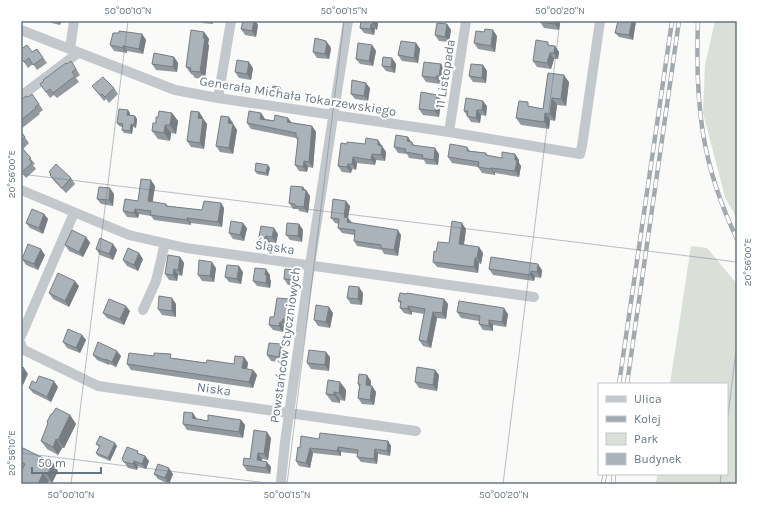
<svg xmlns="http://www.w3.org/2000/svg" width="758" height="505" font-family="Karla,sans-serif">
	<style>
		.green { fill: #dadfd7 }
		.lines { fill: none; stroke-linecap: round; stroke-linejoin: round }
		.minor { stroke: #c3c8cc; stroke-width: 10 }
		.rail-casing { stroke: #a2aab0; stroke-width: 4.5 }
		.rail { stroke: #fff; stroke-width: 3; stroke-dasharray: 9; stroke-linecap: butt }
		.wall { fill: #929a9f }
		.shaded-wall { fill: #777d82 }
		.building { fill: #aab3b9; stroke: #777d82 }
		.ticks { fill: none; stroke: #657683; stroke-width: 1; stroke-opacity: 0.45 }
		.labels { text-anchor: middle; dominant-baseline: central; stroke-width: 4; stroke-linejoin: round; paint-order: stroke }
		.street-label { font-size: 13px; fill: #657683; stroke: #fff }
		.neatline { fill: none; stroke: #657683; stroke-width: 1.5 }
		.ticks-label { font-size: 10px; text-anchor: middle; fill: #657683 }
	</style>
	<rect width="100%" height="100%" fill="#fafaf8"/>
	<path class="green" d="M715 21H737V219L725 197 703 113 705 65Z
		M691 246 707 248 737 284V484H656L657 474H727V384H670Z"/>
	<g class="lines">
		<path class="minor" d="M21 30 175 90 218 98 449 132 580 154 582 146 600 21
			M70 49 74 21
			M21 96 78 53
			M218 98 231 21
			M449 132 466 21
			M21 190 129 235 186 248 534 297
			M143 310 156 281 165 243
			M21 336 74 213
			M21 344 22 349 98 386 416 431
			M282 484 281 481 285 442 310 265 348 21"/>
		<defs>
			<path id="rail" d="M698 21C695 103 701 164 737 239
				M619 384 672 21
				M627 384 679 21
				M603 484 605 474
				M613 484 614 474"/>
		</defs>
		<use href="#rail" class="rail-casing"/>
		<use href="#rail" class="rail"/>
	</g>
	<path class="wall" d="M47 21H61L60 25 48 22Z
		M201 21H213V24L202 23Z
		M361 21H377L378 23 377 30 375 29 374 35 364 33 360 28Z
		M560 21 559 30 544 28 540 22Z
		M618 21H636L633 40 619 37 615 33Z
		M447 24 451 30 449 42 439 41 435 35Z
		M258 25 256 37 245 35 241 29Z
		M204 32 209 39 208 44 209 45 205 79 195 78 193 75 191 74 186 67Z
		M142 34 146 40 143 54 127 51V53L114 51 110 45Z
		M497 36 495 52 478 49 474 43Z
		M416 43 420 49 418 63 402 61 398 55Z
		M372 45 376 51 373 66 360 64 356 59Z
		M551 45 555 46 559 52 558 59H554L551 69 537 67 533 61Z
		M330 46 331 49 329 59 317 58 313 52Z
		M37 49 47 63 37 70 33 64 28 68 21 58Z
		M174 57 178 63 177 72 156 70 152 64Z
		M392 58 396 64 395 73 386 71 382 66Z
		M71 61 80 75 76 78 79 82 57 98 54 95 50 98 40 84Z
		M441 64 445 70 443 82H440V84L426 82 422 76Z
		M483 65 487 71 486 83 473 82 469 76Z
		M253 68 251 80 239 78 235 72Z
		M548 73 569 82 566 106 557 105 555 121 550 120 549 129 521 125 516 118 531 107 543 109Z
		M92 86 114 88 118 94 109 103 106 99 104 101Z
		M370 88 368 101 355 99 351 94Z
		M282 90 281 99 274 98 271 95Z
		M437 95 441 100 439 117 423 115 419 109Z
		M28 97 39 104 43 110 39 113 40 114 21 129V100Z
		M487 106 486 116 481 115 480 123 471 122 464 111Z
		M199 112 207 124 204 149 191 147 187 141Z
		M130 113V115L135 116 137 119 136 128 133 127 132 134 124 133 122 130V127L119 126 117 123Z
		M172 113 178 121 176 134 171 133 170 141 158 139 152 131 158 117Z
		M261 113 265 119 292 123 312 126 316 132 313 168 308 167 307 172 299 171 295 165 298 141 296 138 251 129 247 123Z
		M233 123V124L237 130 233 154 220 152 216 146Z
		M21 132 29 143 23 149 35 164 33 165 36 169 26 178 21 172Z
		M411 142H412L414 145 439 154 438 165 426 164 424 160 409 158 407 154 398 153 394 147Z
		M347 144 382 145V146L386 152 385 161 376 160 375 165 357 163 356 170 352 169 351 173 342 172 338 166Z
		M467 147 470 151 486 153 488 156 502 158 515 154 519 160V163L521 166 519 177 495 173V175L482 173 478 167 452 163 448 157Z
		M270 168 268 176 257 174 255 171Z
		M49 172 71 178 75 184 66 193 54 181 50 175V174Z
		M155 186 152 202 166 204 168 206 202 210 221 203 224 208 222 227 191 223V225L154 220 151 216 139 214 138 218 127 217 123 211 138 201Z
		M303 187 310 196 308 213 299 211 298 209H293L289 203Z
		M114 194 113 206 101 204 97 199Z
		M350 206 348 218 352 223 401 235 398 256 384 254 382 250 357 246 354 241V235L342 233 338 228 339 224 335 223 331 218Z
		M44 214 48 219 43 234 30 228 26 223Z
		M299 224 303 230 302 242 290 240 286 235Z
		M247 228 244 241 233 239 229 233Z
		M466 229 464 245 479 247 483 253 481 264 479 263 478 273 437 267 433 262 436 252 449 243Z
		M278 234 276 243 270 242V244L263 243 259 237Z
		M86 237 90 243 83 257 69 251 65 245Z
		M113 244 117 250 113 260 100 255 96 249Z
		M45 255 38 270 26 265 22 259Z
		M180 257 184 263 182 276 178 275 177 281 169 280 165 274Z
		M143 259 138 271 127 266 123 260Z
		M216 268 214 282 202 281 198 275Z
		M489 269 542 270 541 278 535 277 534 281 493 275Z
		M295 270 299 275 298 286 288 285 284 279Z
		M243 272 241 284 229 282 225 277Z
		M270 275V279L271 281 270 288 257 286 253 281Z
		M79 286 69 307 53 299 49 293Z
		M363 293 362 305 351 304 347 298Z
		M290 299 294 305 291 321H290L289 325 287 324 286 328H284L283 332 273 330 269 325 274 317Z
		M444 299 448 304 446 319 437 318 431 348 423 346 419 340 424 314 412 312V315L404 313 400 308V303L398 301Z
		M176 304V317L162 315 158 309Z
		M130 311 124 325 107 318 103 313Z
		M457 312 508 314 506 327 493 325V331L483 330 479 324V321L461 318Z
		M333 313 330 328 318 326 314 320Z
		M82 335 86 340 80 353 67 348 63 342Z
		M281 344 285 350 283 363 271 361 267 355Z
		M93 355 121 356 116 367 109 364V365L97 360Z
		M244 357 248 363 247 369 253 370 257 375 253 388 131 370 127 364 174 358 206 363 234 364Z
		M330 357 329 371 311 369 307 363Z
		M435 370 439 375 437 391 419 388 415 382Z
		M371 381V386H372L376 392 374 405 362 404 358 398 359 387 358 384Z
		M340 382 346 390 345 401 340 400V403L332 402 326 394Z
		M36 383 58 387 51 402 33 393 29 388Z
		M52 414 70 415 76 424 64 448H62L58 455 47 449 41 441 48 424 47 422Z
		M197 419 208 421 241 420 245 425 243 438 187 430 183 424Z
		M271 438 268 460 262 459V461L271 467 270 474 247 471 243 465Z
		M319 439 388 441 391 446 390 456 378 454 377 464 361 462 357 457 358 454 341 452V456L313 453 310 468 299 466 296 461 300 448Z
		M96 444 117 446 110 461 98 456 96 453 99 447Z
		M21 452 58 471 52 483 49 481 47 484H21L23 468 21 465Z
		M140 454 145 456 149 461 146 469 138 466 137 470 128 468 124 462Z
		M154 474H173L169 484 158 479Z"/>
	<path class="shaded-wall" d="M58 21H61L60 25Z
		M254 21H256L258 25 256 37 252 31Z
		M373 21H377L378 23 377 30 373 24Z
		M555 21H560L559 30 555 24Z
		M632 21H636L633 40 629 35Z
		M371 24 375 29 374 35 370 29Z
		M447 24 451 30 449 42 445 37Z
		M493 30 497 36 495 52 491 46Z
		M204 32 209 39 208 44 209 45 205 79 200 72Z
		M142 34 146 40 143 54 139 49Z
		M326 41 330 46 331 49 329 59 325 54Z
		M416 43 420 49 418 63 414 58Z
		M372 45 376 51 373 66 369 61Z
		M123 46 127 51V53L123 48Z
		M555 46 559 52 558 59 554 53Z
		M550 53 554 59 551 69 547 63Z
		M174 57 178 63 177 72 173 67Z
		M392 58 396 64 395 73 391 67Z
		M249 62 253 68 251 80 247 74Z
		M441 64 445 70 443 82 439 76Z
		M483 65 487 71 486 83 482 78Z
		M564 75 569 82 566 106 561 99Z
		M436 76 440 82V84L436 78Z
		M366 83 370 88 368 101 364 96Z
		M280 87 282 90 281 99 279 96Z
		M437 95 441 100 439 117 435 111Z
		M552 98 557 105 555 121 550 114Z
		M483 101 487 106 486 116 482 110Z
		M128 110 130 113 129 118 127 115Z
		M477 110 481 115 480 123 476 118Z
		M199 112 203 118 202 124 198 118Z
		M172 113 178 121 176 134 170 125Z
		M261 113 265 119 264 124 260 119Z
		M545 113 550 120 549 129 544 122Z
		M135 116 137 119 136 128 134 125Z
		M229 117 233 123 232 129 228 123Z
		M288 118 292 123 287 122Z
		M203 119 207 124 204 149 200 143Z
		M131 124 133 127 132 134 130 131Z
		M233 124 237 130 233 154 229 148Z
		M165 125 171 133 170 141 164 133Z
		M312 126 316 132 313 168 309 162Z
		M408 137 412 143 407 141Z
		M378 140 386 152 385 161 381 155 378 145Z
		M435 148 439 154 438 165 434 160Z
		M372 154 376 160 375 165 371 160Z
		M515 154 519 160V163L521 166 519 177 515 171Z
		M353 157 357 163 356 170 352 164Z
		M304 161 308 167 307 172 303 167Z
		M348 164 352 169 351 173 347 167Z
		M268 165 270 168 268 176 266 173Z
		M491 168 495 173V175L491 169Z
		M151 180 155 186 152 207 148 201Z
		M303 187 306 192V190L310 196 308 213 304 207Z
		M110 188 114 194 113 206 109 200Z
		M346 201 350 206 348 218 352 223 351 228 344 217Z
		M221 203 224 208 222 227 218 222Z
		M135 209 139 214 138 218 134 213Z
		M44 214 48 219 43 234 39 228Z
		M187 218 191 223V225L187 220Z
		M243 223 247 228 244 241 240 235Z
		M462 223 466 229 463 250 459 244Z
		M299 224 303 230 302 242 298 236Z
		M274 228 278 234 276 243 272 237Z
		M398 230 401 235 398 256 394 250Z
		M266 236 270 242V244L266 238Z
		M86 237 90 243 83 257 79 252Z
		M113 244 117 250 113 260 109 254Z
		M479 247 483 253 481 264 477 258Z
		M41 249 45 255 38 270 34 264Z
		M139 253 143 259 138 271 134 265Z
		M180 257 184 263 182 276 178 270Z
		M475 258 479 263 478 273 474 267Z
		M212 262 216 268 214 282 210 276Z
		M538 264 542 270 541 278 537 272Z
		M239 266 243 272 241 284 237 279Z
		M174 269 178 275 177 281 173 275Z
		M266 269 270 275V279L271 281 270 288 266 283 265 275Z
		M295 270 299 275 298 286 294 280Z
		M531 271 535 277 534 281 530 275Z
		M75 281 79 286 69 307 65 301Z
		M359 287 363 293 362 305 358 299Z
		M172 298 176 304V317L172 311Z
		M290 299 294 305 291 321 287 316Z
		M444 299 448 304 446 319 442 313Z
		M126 306 130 311 124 325 120 319Z
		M408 306 412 312V315L408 309Z
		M329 307 333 313 330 328 326 322Z
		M504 308 508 314 506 327 502 322Z
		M433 312 437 318 431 348 427 342Z
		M286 315 290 321 289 325 285 319Z
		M283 319 287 324 286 328 282 322Z
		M489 320 493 325V331L489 326Z
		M280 322 284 328 283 332 279 326Z
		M82 335 86 340 80 353 76 348Z
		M281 344 285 350 283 363 279 357Z
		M117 351 121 356 116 367 112 362Z
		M326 352 330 357 329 371 325 365Z
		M244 357 248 363 246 374 242 368Z
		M105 359 109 364V365L105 360Z
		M24 368 28 374 23 385 21 382V375Z
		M253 370 257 375 253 388 249 382Z
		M435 370 439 375 437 391 433 385Z
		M367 375 371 381 370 391 366 385Z
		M54 381 58 387 51 402 47 397Z
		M340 382 346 390 345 401 339 393Z
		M372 386 376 392 374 405 370 400Z
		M334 392 340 400V403L334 395Z
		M193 413 197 419 196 424 192 418Z
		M70 415 76 424 64 448 58 440Z
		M241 420 245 425 243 438 239 432Z
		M267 432 271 438 268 460 264 454Z
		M56 439 62 448 58 455 53 447Z
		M388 441 391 446 390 456 387 451Z
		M115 443 117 446 110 461 108 458Z
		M338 447 341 452V456L337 451Z
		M310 448 313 453 310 468 306 463Z
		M375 449 378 454 377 464 374 459Z
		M258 453 262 459 261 466 257 460Z
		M145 456 149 461 146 469 142 464Z
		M134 461 138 466 137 470 133 464Z
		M267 462 271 467 270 474 266 468Z
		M53 463 58 471 52 483 47 475Z
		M169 468 173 474 169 484 165 478Z
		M43 473 49 481 47 484H38Z"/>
	<path class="building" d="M243 21H254L252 31 241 29Z
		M361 21H373V24H371L370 29 360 28Z
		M540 21H555V24L540 22Z
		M618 21H632L629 35 615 33Z
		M437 23 447 24 445 37 435 35Z
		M485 29 493 30 491 46 474 43 476 31 484 32Z
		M191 30 204 32 203 38H205L200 72 190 71 191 68 186 67Z
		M119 31 142 34 139 49 123 46V48L110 45 113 33H119Z
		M315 38 326 41V43H327L325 54 313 52Z
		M536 40 548 42V45L555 46 554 53H550L547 63 533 61Z
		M401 41 416 43 414 58 398 55Z
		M358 43 372 45 369 61 356 59Z
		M27 45 32 52 37 49 43 58 33 65 29 58 24 62 21 58V49Z
		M154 53 174 57 173 67 152 64Z
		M383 57 392 58 391 67 382 66Z
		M237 60 249 62 247 74 235 72Z
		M71 61 76 69 72 72 75 76 53 93 50 89 46 92 40 84 44 81 43 80 66 63 67 64Z
		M424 62 441 64 439 76H436V78L422 76Z
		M471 64 483 65 482 78 469 76Z
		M548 73 564 75 561 99 552 98 550 114 545 113 544 122 516 118 519 101 528 102V106L543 109Z
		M103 77 114 88 105 97 102 94 100 95 92 86Z
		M352 80 366 83 364 96 351 94Z
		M273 86 280 87 279 96 271 95Z
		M421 92 437 95 435 111 419 109Z
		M32 94 39 104 35 107 36 108 21 120V100L26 96 28 97Z
		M466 98 483 101 482 110H477L476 118 467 116 468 111H464Z
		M119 109 128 110 127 115 135 116 134 125 131 124 130 131 122 130 123 124 117 123Z
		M159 111 172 113 170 125H165L164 133 152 131 153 123H156V117H158Z
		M191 111 199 112 198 118 203 119 200 143 187 141Z
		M249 111 261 113 260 119 274 121 275 115 288 118 287 122 312 126 309 162 304 161 303 167 295 165 298 138 296 137V133L247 123Z
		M221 116 229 117 228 123 233 124 229 148 216 146Z
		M21 132 25 137 21 141Z
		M396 135 408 137 407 141 412 142V145L435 148 434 160 422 158 423 155 405 152 406 149 394 147Z
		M366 138 378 140V145L382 146 381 155 372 154 371 160 353 157 352 164H348L347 167 338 166 341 143 347 144V142L365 144Z
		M450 144 467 147V151L486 153V155L502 158V152L515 154V160H517L515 171 491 168V169L478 167 479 162 448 157Z
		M21 147 31 158 29 159 32 163 22 172 21 171Z
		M256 163 268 165 266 173 255 171Z
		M56 164 71 178 62 188 50 175 51 174 49 172Z
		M141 179 151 180 148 201 166 204V206L202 210 204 201 221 203 218 222 187 218V220L150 215 151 211 135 209 134 213 123 211 125 199 138 201Z
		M291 186 303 187 302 190H306L304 207 295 206V204L289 203Z
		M99 187 110 188 109 200 97 199Z
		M333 199 346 201 344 217 348 218 347 222 398 230 394 250 381 248V245L354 241 355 230 338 228 339 219 331 218Z
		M32 209 44 214 39 228 26 223Z
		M231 221 243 223 240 235 229 233Z
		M452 221 462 223 459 244 479 247 477 258H475L474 267 433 262 434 251 436 252 438 242 449 243Z
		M287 223 299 224 298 236 286 235Z
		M261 226 274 228 272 237 266 236V238L259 237Z
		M72 230 86 237 79 252 65 245Z
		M100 238 113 244 109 254 96 249Z
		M28 244 41 249 34 264 22 259Z
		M128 248 139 253 134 265 123 260Z
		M168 255 180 257 178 270 174 269 173 275 165 274Z
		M491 257 538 264 537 272 531 271 530 275 489 269Z
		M199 260 212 262 210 276 198 275Z
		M227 265 239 266 237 279 225 277Z
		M255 268 266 269 265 275H267L266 283 253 281Z
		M285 269 295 270 294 280 284 279Z
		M58 273 75 281 65 301 49 293Z
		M349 286 359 287 358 299 347 298Z
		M400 293 407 294V293L444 299 442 313 433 312 427 342 419 340 425 309 408 306V309L400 308 401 301H398Z
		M159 296 172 298V311L158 309Z
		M277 298 290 299 287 316 286 315 285 319H283L282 322H280L279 326 269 325 270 317H274Z
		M109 299 126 306 120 319 103 313Z
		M459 301 504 308 502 322 489 320V326L479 324 480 316 457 312Z
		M316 305 329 307 326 322 314 320Z
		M68 329 82 335 76 348 63 342Z
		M98 342 117 351 112 362 105 359V360L93 355Z
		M269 343 281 344 279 357 267 355Z
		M309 350 326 352 325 365 307 363Z
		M129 353 154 356V353L171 354 170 358 206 363 207 360 234 364 235 356 244 357 242 368 253 370 249 382 127 364Z
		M21 366 24 368 21 375Z
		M417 367 435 370 433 385 415 382Z
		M359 374 367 375 366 385 372 386 370 400 358 398 360 384H358Z
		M39 376 54 381 47 397 29 388 32 381 36 383Z
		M328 380 340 382 339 393 334 392V395L326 394Z
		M56 408 70 415 58 440 56 439 53 447 41 441 48 423 47 422 51 414H52Z
		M184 412 193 413 192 418 208 421V415L241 420 239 432 183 424Z
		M254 430 267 432 264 454 258 453 257 460 267 462 266 468 243 465 244 458 250 459Z
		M320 433 388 441 387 451 375 449 374 459 357 457 358 450 338 447 337 451 310 448 306 463 296 461 298 447 300 448 301 436 319 439Z
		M100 436 115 443 108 458 96 453 100 446 96 444Z
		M127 447 138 451 137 453 145 456 142 464 134 461 133 464 124 462 122 459Z
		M23 448 53 463 47 475 43 473 38 484H21V472L25 464 21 462V452Z
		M158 464 169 468 165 478 154 474Z"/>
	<path class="ticks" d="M21 174 737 262M727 424 737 342M21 453 275 484M71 484 128 21M287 484 344 21M503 484 560 21M720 484 721 474"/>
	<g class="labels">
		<g class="street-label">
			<text transform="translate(445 74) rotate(-81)">11 Listopada</text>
			<text transform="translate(298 96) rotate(9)">Generała Michała Tokarzewskiego</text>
			<text transform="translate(275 247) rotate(8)">Śląska</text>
			<text transform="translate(285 345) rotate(-82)">Powstańców Styczniowych</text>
			<text transform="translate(214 389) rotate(8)">Niska</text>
		</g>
	</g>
	<rect width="758" height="505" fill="none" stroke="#ffffff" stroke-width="44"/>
	<rect x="598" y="383" width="130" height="92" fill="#ffffff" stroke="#c1c8cd"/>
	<rect x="606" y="396" width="20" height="6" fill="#c3c8cc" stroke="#c1c8cd"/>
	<text x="634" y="403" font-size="12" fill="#657683">Ulica</text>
	<rect x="606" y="416" width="20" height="6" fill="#a2aab0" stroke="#c1c8cd"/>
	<text x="634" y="423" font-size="12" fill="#657683">Kolej</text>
	<rect x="606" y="433" width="20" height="12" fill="#dadfd7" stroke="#c1c8cd"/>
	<text x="634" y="443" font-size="12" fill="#657683">Park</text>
	<rect x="606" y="453" width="20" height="12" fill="#aab3b9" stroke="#c1c8cd"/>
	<text x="634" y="463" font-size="12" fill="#657683">Budynek</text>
	<path d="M32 467v6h69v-6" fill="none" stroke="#657683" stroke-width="2"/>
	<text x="38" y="467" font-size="12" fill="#657683" stroke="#ffffff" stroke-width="3" paint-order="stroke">50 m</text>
	<rect x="22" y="22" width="714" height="461" class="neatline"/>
	<g class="ticks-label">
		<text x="128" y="14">50°00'10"N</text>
		<text x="344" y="14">50°00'15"N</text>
		<text x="560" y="14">50°00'20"N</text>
		<text transform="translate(11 174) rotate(-90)" y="4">20°56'00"E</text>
		<text transform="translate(747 262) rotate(-90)" y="4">20°56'00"E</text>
		<text transform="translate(11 453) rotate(-90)" y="4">20°56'10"E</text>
		<text x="71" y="498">50°00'10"N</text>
		<text x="287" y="498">50°00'15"N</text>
		<text x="504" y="498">50°00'20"N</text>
	</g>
</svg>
